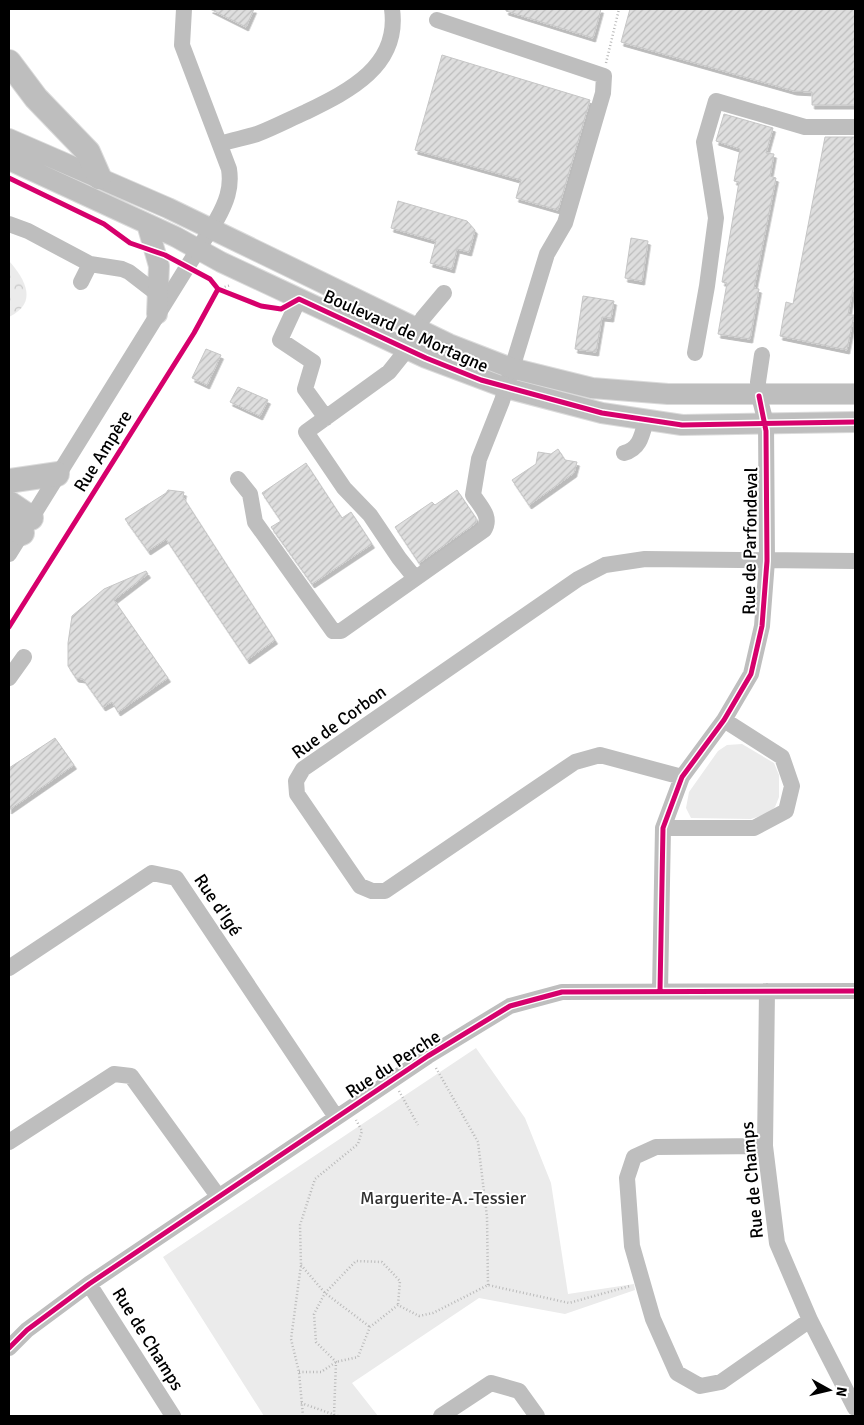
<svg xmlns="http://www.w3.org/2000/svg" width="864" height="1425" font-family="Signika,sans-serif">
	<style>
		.green { fill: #ebebeb }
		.forest { fill: url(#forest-crowns) }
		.building { fill: url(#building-hatch); stroke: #c6c6c6; filter: url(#shadow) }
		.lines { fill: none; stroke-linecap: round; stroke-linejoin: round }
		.major-casing { stroke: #dbdbdb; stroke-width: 22 }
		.highway-casing { stroke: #dbdbdb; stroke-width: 26 }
		.path { stroke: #b9b9b9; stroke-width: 2.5; stroke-dasharray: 1 2.5; stroke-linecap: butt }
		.minor { stroke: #bebebe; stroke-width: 16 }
		.major { stroke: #bebebe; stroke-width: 20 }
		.highway { stroke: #bebebe; stroke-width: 24 }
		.cycleway-casing { stroke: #fff; stroke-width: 8 }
		.cycleway { stroke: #d6006c; stroke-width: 5 }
		.labels { text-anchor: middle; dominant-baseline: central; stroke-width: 4; stroke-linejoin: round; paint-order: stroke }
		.street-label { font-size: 18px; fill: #000; stroke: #fff }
		.park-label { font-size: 18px; fill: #313131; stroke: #fff }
	</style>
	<defs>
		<pattern id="forest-crowns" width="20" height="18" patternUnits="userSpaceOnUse" patternTransform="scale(1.25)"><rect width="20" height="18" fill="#ebebeb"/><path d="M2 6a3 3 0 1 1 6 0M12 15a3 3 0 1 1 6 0" fill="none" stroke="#c8c8c8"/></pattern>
		<pattern id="building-hatch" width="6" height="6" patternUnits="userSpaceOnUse" patternTransform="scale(1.25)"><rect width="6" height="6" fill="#dedede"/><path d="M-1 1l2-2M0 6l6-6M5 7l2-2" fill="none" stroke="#bdbdbd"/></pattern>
		<filter id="shadow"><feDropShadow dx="2.5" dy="4" stdDeviation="0" flood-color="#0004"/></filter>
	</defs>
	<rect width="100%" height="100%" fill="#fff"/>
	<path class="green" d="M742 744 774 763 779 775V797L775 807 769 813 751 819 691 818 686 808 689 792 718 751 727 745Z
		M476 1048 525 1118 551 1183 568 1294 634 1284 635 1290 565 1314 479 1298 352 1383 378 1416H264L163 1257Z"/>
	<path class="forest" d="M9 261C26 280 38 303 9 317Z"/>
	<path class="building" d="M210 9H254L246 27Z
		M506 9H601L593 38 506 11Z
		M630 9H855V105H812V92L794 91 621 42Z
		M442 55 590 100 558 210 516 198 521 180 415 150Z
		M724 114 773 128 766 153 774 154 770 176 776 178 754 288 759 289 750 339 718 334 727 283 722 282 739 182 734 181 740 149 716 141Z
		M825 137H855V279L848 315H854L847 350 780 336 786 302 793 304Z
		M398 201 467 221 475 230 469 252 457 249 452 269 430 263 436 241 391 228Z
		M631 238 648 241 642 281 625 278Z
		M583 296 614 301 611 318 602 317 596 352 575 349Z
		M206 349 221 355 207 385 192 378Z
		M238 387 268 400 260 416 230 402Z
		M558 449 565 460 577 462 574 473 529 505 512 480 536 464 538 452 551 454Z
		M306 463 342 518 351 512 372 544 312 584 271 527 281 521 262 493Z
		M168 490 184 492 183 497 275 640 247 660 166 539 148 551 125 519 166 493Z
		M457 490 476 518V523L419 563 395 527 432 502 435 505Z
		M146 571 148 574 114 600 168 678 118 712 112 702 103 707 83 679 76 678 68 666V643L72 616 104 589Z
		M55 738 74 765 9 810V768Z"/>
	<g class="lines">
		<defs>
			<path id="major" d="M9 139 168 208 449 344 511 368 592 388 668 394H855
				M9 160 176 237 221 262 426 358 506 388 602 413 682 425 855 422
				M147 224 159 266 157 314"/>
			<path id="highway" d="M9 62 36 98 88 152 99 177
				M9 481 57 474
				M9 503 31 518
				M9 525 22 533"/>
		</defs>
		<use href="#major" class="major-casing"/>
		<use href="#highway" class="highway-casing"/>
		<path class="path" d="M606 63 619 9
			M218 289 231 285
			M436 1068 478 1142 487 1217 488 1285
			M399 1091 418 1125
			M301 1265 325 1293 370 1327
			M299 1372H321L336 1362 358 1357 370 1327 398 1305 419 1316 433 1313 488 1285 569 1303 630 1286
			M301 1403 338 1416
			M334 1415 336 1362 316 1342 314 1314 325 1293 356 1261 382 1262 400 1281 398 1305
			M303 1416 299 1372 291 1339 301 1265 300 1225 315 1179 358 1144 362 1131 356 1120"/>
		<path class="minor" d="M220 144C232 140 244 138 257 134 273 128 290 119 306 112 349 91 400 66 392 9
			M9 224 28 231 90 264 122 269 129 272 164 299
			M81 282 90 264
			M299 299 280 340 313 362 305 389 326 418
			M695 353 707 286 716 218 704 142 716 101 805 127H855
			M624 453C640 449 642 435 646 420
			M238 479 250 494 255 522 333 631H341L484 530C492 517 481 507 473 495L479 459 502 401 547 254 565 223 603 93 604 76 437 20
			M9 554 217 219C226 203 232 188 229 169L182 45 184 9
			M415 578 399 558 370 515 344 488 306 432 389 372 401 357 423 318 444 293
			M9 678 24 657
			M682 777 600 755 575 762 385 891H372L360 886 297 794 296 781 303 769 578 579 605 565 645 559 855 561
			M663 828H754L786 811 792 786 782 757 724 720
			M9 968 152 873 176 878 336 1117
			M660 991 663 828 682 777 724 720 751 674 762 626 767 561 766 423 759 396 758 382 762 355
			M767 991 765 1146 777 1243 810 1320 855 1408
			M9 1142 114 1074 131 1076 218 1196
			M765 1146 656 1147 634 1157 627 1178 632 1246 653 1319 677 1373 700 1386 721 1382 810 1320
			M89 1284 173 1416
			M9 1348 27 1330 89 1284 428 1056 510 1006 562 992 855 991
			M441 1416 491 1383 519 1391 537 1416"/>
		<use href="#major" class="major"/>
		<use href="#highway" class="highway"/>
		<defs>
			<path id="cycleway" d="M9 178 104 224 130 243 165 255 210 279 218 289 261 306 281 309 299 299 426 358 481 380 602 413 682 425 855 422
				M9 627 194 333 218 289
				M660 991 663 828 682 777 724 720 751 674 762 626 767 561 766 431 759 396
				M9 1348 27 1330 89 1284 428 1056 510 1006 562 992 855 991"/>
		</defs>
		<use href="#cycleway" class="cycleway-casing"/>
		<use href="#cycleway" class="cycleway"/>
	</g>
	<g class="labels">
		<g class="street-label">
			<text transform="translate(406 331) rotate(24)">Boulevard de Mortagne</text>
			<text transform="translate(103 451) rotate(-58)">Rue Ampère</text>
			<text transform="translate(750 541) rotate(-89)">Rue de Parfondeval</text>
			<text transform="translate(339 722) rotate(-36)">Rue de Corbon</text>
			<text transform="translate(218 905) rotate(56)">Rue d'Igé</text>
			<text transform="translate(393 1064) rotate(-33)">Rue du Perche</text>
			<text transform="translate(752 1180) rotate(-95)">Rue de Champs</text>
			<text transform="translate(148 1339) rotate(58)">Rue de Champs</text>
		</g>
		<g class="park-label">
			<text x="443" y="1198">Marguerite-A.-Tessier</text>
		</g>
	</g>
	<rect width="864" height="1425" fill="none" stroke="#000000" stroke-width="20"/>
	<g transform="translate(829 1390) rotate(98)" stroke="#ffffff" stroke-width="4" paint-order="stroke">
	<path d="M0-4L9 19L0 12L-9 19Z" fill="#000000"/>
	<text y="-8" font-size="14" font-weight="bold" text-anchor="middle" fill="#000000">N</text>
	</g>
</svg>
